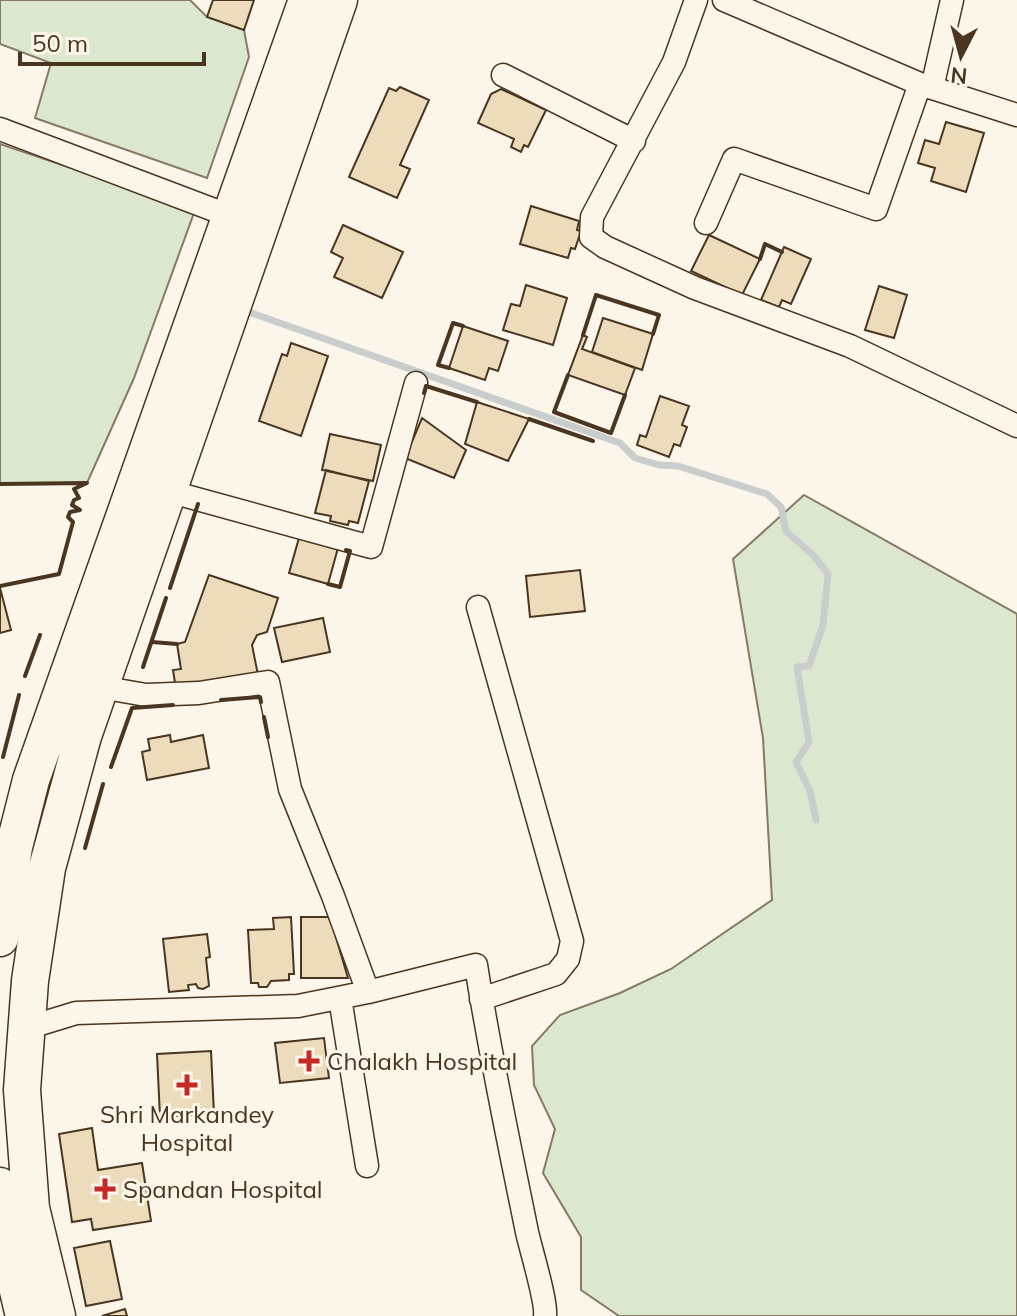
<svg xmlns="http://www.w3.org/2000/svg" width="1017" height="1316" font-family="Mulish,sans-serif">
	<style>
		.green { fill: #dce7d0; stroke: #887966; stroke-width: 2 }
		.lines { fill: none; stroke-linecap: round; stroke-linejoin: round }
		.stream { stroke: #c9cecd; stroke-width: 7 }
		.building { fill: #ecdcbc; stroke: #4a3520; stroke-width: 2 }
		.minor-casing { stroke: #4a3520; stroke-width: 25 }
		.trunk-casing { stroke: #4a3520; stroke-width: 39 }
		.minor { stroke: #fbf6e9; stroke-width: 22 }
		.trunk { stroke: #fbf6e9; stroke-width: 36 }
		.wall { stroke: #4a3520; stroke-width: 4 }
		.poi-dot { fill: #c62828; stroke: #fbf6e9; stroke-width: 3 }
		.labels { text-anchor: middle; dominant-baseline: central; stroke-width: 6; stroke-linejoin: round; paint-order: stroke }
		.poi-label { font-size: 24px; fill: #4a3520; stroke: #fbf6e9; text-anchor: start }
	</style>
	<rect width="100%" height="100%" fill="#fbf6e9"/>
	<path class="green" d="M0 0H190L207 17 244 30 249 57 207 178 35 118 51 63 0 44Z
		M0 144 195 210 134 378 87 483 0 484Z
		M804 495 1017 614V1316H619L581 1290V1237L543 1173 555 1129 534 1085 532 1046 560 1015 620 993 671 969 772 900 763 738 733 559Z"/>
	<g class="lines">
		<path class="stream" d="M243 310 620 443 635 458 659 465 678 466 767 494 781 507 786 531 814 556 828 574 823 625 809 666 797 667 809 742 796 762 810 791 816 820"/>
	</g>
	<path class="building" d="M213 0H254L244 30 207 17Z
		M400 87 429 100 400 165 410 169 397 198 349 177 389 88 396 91Z
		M501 89 546 110 528 147 524 145 521 152 511 147 514 139 478 123 491 94Z
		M946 122 984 133 966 192 931 181 935 168 918 163 925 140 939 144Z
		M531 206 579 221 577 230 581 231 575 249 571 248 568 258 520 244Z
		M343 225 403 252 382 298 334 277 343 258 331 252Z
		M709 235 760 259 742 295 691 271Z
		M784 247 811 259 791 304 782 300 779 307 761 300Z
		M526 285 567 298 553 345 503 330 511 304 520 306Z
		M879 286 907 295 894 338 865 330Z
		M603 318 653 334 642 370 592 352Z
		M463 326 508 341 498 371 489 368 485 380 449 368Z
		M583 335 587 337 582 349 635 368 625 395 568 375Z
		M291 343 328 356 301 436 259 421 282 354 287 356Z
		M660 396 689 406 682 425 687 427 680 446 674 444 669 457 637 445 640 435 646 437Z
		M477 402 529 419 508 461 465 444Z
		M422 418 466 450 454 478 405 458Z
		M330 434 381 445 373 481 322 470Z
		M326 470 369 481 358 523 349 521 348 525 330 521 331 516 315 513Z
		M299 538 338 548 328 584 289 573Z
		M580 570 585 611 530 617 526 576Z
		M209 575 278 598 267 632 257 635 252 645 258 675 176 689 173 670 181 669 177 644 185 642Z
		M0 588 11 630 0 633Z
		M323 618 330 652 282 662 274 628Z
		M170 735 171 742 203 735 209 768 147 780 142 752 150 750 148 739Z
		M291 917 294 974H289V980L271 981 267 987H259L258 983H251L248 930 274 929 273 918Z
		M301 917H330L348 978H301Z
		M207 934 210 957 206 958 209 986 203 989 198 988 196 984 188 985 189 990 169 992 163 939Z
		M324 1038 329 1078 280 1083 275 1043Z
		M211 1051 214 1114 160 1117 157 1054Z
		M92 1128 98 1170 142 1163 151 1221 93 1230 91 1219 72 1222 59 1134Z
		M110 1241 122 1299 86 1306 74 1248Z
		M125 1309 127 1316H102Z"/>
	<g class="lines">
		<defs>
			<path id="minor" d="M696 0 674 62 592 217 591 237 605 247 695 288 850 346 1017 426
				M724 0 920 84 1017 115
				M503 75 634 141
				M932 88 952 0
				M0 129 230 216
				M706 223 734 159 876 209 920 84
				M168 491 371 547 416 383
				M478 607 572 941 568 959 556 974 481 999
				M100 687 146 695 199 693 268 682 290 789 333 896 368 992
				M340 998 367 1166
				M27 1028 76 1013 298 1006 368 992 476 965C490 1055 509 1143 527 1232 531 1250 547 1302 545 1316"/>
			<path id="trunk" d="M0 938 14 847 31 780 307 0
				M0 1186 4 1232 24 1316
				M57 1316 31 1208 22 1090 30 981 47 868 83 736 339 0"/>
		</defs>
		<use href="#minor" class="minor-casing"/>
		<use href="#trunk" class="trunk-casing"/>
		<use href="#minor" class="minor"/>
		<use href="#trunk" class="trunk"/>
		<path class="wall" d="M760 259 765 244 782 252
			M583 335 596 295 659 315 653 334
			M449 368 438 365 453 323 463 326
			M568 375 554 412 611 433 625 395
			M424 393 426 386 477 402
			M529 419 593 441
			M0 484 87 483 74 489 79 498 74 500 72 505 80 510 70 512 68 517 73 522 59 574 0 586
			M328 584 340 587 350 551 346 550
			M170 588 198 504
			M152 642 177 644
			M143 667 166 598
			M25 676 40 635
			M221 700 260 697 261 702
			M264 717 268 737
			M3 757 19 695
			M111 767 132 708 173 705
			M85 848 103 784"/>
	</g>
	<g class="poi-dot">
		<path d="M305 1049h8v8h8v8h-8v8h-8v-8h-8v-8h8z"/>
		<path d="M183 1073h8v8h8v8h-8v8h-8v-8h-8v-8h8z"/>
		<path d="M101 1177h8v8h8v8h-8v8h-8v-8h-8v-8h8z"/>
	</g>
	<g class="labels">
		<g class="poi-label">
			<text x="327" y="1061">Chalakh Hospital</text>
			<text x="187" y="1114" text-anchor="middle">Shri Markandey<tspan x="187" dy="28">Hospital</tspan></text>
			<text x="123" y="1189">Spandan Hospital</text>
		</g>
	</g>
	<g transform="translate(961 56) rotate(186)" stroke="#fbf6e9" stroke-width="6" paint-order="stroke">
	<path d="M0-6L14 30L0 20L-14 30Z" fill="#4a3520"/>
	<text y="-12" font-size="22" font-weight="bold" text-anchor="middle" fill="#4a3520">N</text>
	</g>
	<path d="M20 52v12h184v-12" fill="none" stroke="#4a3520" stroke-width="4"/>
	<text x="32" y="52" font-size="24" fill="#4a3520" stroke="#fbf6e9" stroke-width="6" paint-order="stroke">50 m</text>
</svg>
